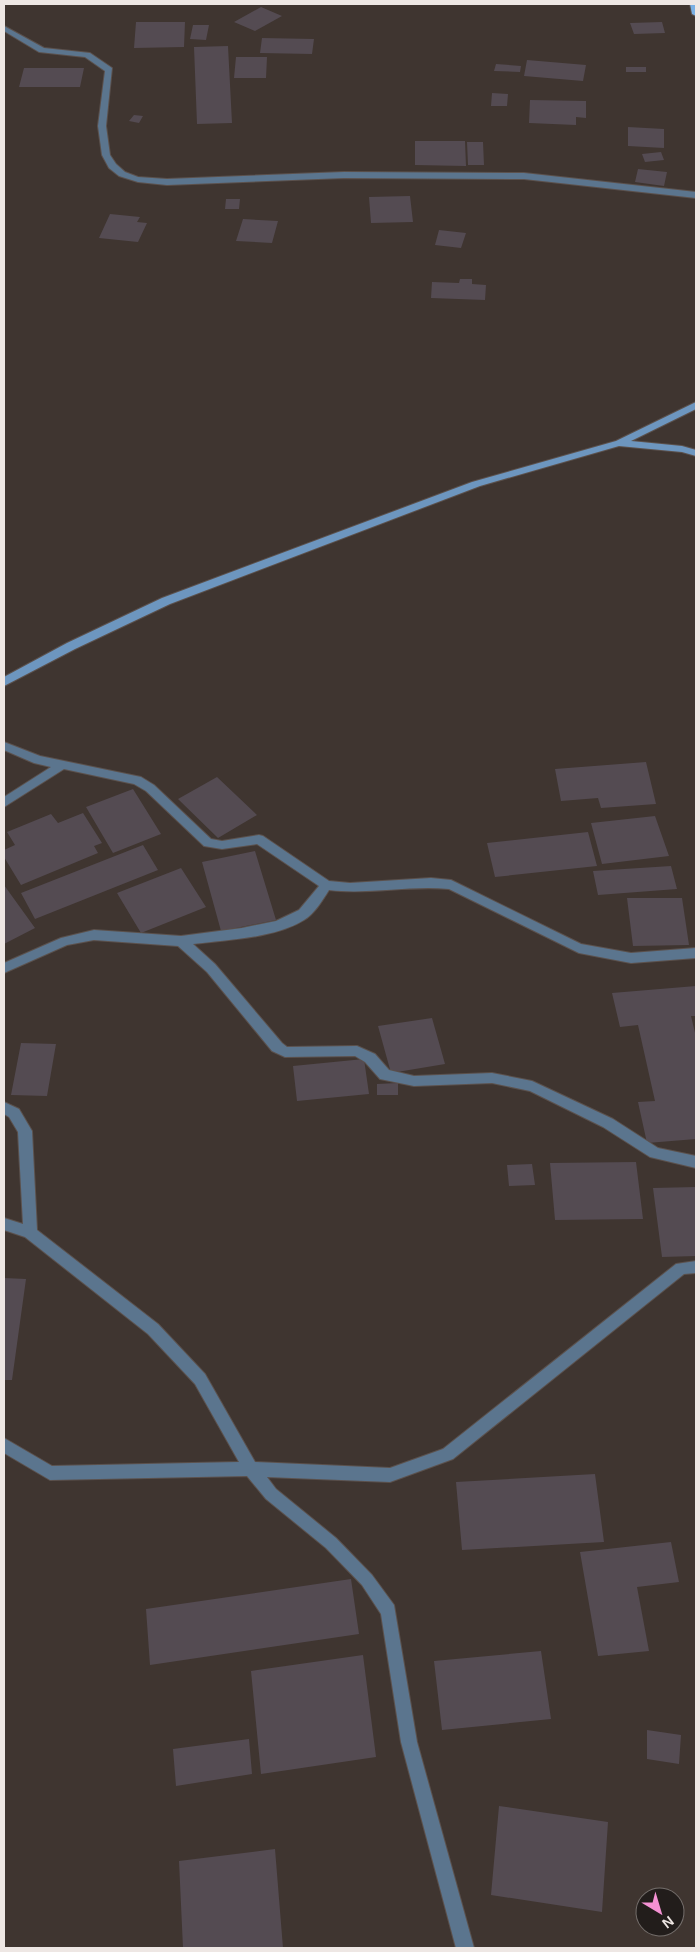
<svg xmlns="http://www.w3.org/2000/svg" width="700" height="1952" font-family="Helvetica,sans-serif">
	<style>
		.building { fill: #544b52 }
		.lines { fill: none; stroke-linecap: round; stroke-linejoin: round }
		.minor-casing { stroke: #5b514d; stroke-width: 2 }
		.secondary-casing { stroke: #5b514d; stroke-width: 2 }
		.primary-casing { stroke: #5b514d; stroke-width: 2 }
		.minor { fill: #5b758e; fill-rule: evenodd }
		.secondary { fill: #6d96bf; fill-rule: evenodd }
		.primary { fill: #7ab0e4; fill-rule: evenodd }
	</style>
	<rect width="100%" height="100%" fill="#3f3530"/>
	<path class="building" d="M261 7 282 16 255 31 234 22Z
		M136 22H185L184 47 134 48Z
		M662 22 665 33 634 34 630 23Z
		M193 25H209L206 40 190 39Z
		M262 38 314 39 312 54 260 53Z
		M228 46 232 123 197 124 194 47Z
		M236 57H267L266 78H234Z
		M527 60 586 65 583 81 524 76Z
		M496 64 521 66 520 72 494 71Z
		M626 67H646V72H626Z
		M24 68H84L80 87H19Z
		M492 93 508 94 507 106H491Z
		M530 100 586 101V118L576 117V125L529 123Z
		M134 115 143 116 139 123 129 121Z
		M628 127 664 129V148L628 146Z
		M415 141H465L466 166 415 165Z
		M467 142H483L484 165H468Z
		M661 152 664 160 645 162 642 154Z
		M638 169 667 172 664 186 635 182Z
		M410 196 413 222 371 223 369 197Z
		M226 199H240L239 209H225Z
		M110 214 140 217 137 222 147 223 138 242 99 238Z
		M243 219 278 221 272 243 236 241Z
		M439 230 466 233 461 248 435 245Z
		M460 279H472V284L486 285 485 300 431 298 432 282 459 283Z
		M646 762 656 804 601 808 598 798 561 801 555 769Z
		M217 777 257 815 218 838 178 799Z
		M133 789 161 834 113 853 86 807Z
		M83 813 102 843 94 846 98 853 21 885 4 857V850L15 845 7 832 51 814 58 823Z
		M655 816 669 856 602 864 591 823Z
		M588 832 597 866 495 877 487 843Z
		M143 845 158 870 35 919 21 893Z
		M255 851 276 920 221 931 202 862Z
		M671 866 677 889 598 895 593 871Z
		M181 868 206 907 141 933 117 893Z
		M4 885 35 928 4 944Z
		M627 898H682L689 945 633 946Z
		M696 986V1016H691L696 1037V1139L647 1143 638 1102 655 1101 638 1025 620 1027 612 993Z
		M432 1018 445 1064 391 1073 378 1026Z
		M21 1043 56 1044 47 1096 11 1095Z
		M364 1059 369 1094 297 1101 293 1066Z
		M398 1083V1095H377V1084Z
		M636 1162 643 1219 555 1220 550 1163Z
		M532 1164 535 1185 509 1186 507 1165Z
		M696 1187V1256L662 1257 653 1188Z
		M4 1278 26 1279 12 1380H4Z
		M595 1474 604 1542 462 1550 456 1482Z
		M671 1542 679 1582 637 1587 649 1651 598 1656 580 1552Z
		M351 1579 359 1634 150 1665 146 1609Z
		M541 1651 551 1719 442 1730 434 1661Z
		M363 1655 376 1757 261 1774 251 1671Z
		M647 1730 681 1735 679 1764 647 1759Z
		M249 1739 252 1774 176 1786 173 1749Z
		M499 1806 608 1822 602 1912 491 1895Z
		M275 1849 283 1948H183L179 1861Z"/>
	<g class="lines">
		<defs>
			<path id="minor" d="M4 26 44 48 90 53 112 68 106 126 110 155 116 164 125 172 138 177 167 179 344 172 524 173 696 192V198L524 179 344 178 167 185 138 182 119 176 109 168 102 155 98 126 105 71 85 57 39 52 4 31Z
				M4 742 40 756 141 777 154 785 211 839 222 841 259 835 263 836 329 881 350 883 431 878 451 880 581 944 631 953 696 948V958L631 963 579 953 449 889C409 885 369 895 329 890 322 901 315 913 304 920 276 938 226 940 193 944L215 964 282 1043 287 1047 357 1046 375 1054 389 1070 414 1076 492 1073 532 1081 613 1119 658 1148 696 1156V1168L650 1157 603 1127 530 1091 492 1083 414 1086 380 1079 365 1062 355 1056 285 1057 272 1051 207 972 178 946 94 940 67 945 4 973V963L61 938 94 930 181 936 242 928 276 921 299 910 319 886 257 844 222 849 204 846 146 791 134 784 64 769 4 807V797L51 767 34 763 4 750Z
				M4 1102 19 1109 32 1131 37 1230 158 1324 205 1374 255 1462 390 1468 443 1449 676 1264 696 1261V1273L684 1274 453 1459 390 1482 267 1477 276 1489 336 1538 372 1575 394 1605 417 1742 474 1948H456L401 1742 381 1614 362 1585 326 1548 266 1499 247 1476 50 1480 4 1453V1438L52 1466 239 1462 195 1384 148 1334 25 1237 4 1230V1218L23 1224 18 1132 9 1117 4 1114Z"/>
			<path id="secondary" d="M696 402V409L631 441 682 446 696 450V456L682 452 619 446 480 486 170 604 75 649 4 686V677L67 643 162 598 472 482 616 441Z"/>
			<path id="primary" d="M690 4H696V16L692 14Z"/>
		</defs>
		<use href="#minor" class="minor-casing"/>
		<use href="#secondary" class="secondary-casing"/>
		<use href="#primary" class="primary-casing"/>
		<use href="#minor" class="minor"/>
		<use href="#secondary" class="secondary"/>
		<use href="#primary" class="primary"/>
	</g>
	<rect width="700" height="1952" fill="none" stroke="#eee7e4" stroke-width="10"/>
	<g transform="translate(660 1912) rotate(142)"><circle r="24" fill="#221d1b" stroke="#746e6b"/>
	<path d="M0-4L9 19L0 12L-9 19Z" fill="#f491d3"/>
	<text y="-8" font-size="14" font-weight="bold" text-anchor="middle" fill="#eee7e4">N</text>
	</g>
</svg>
